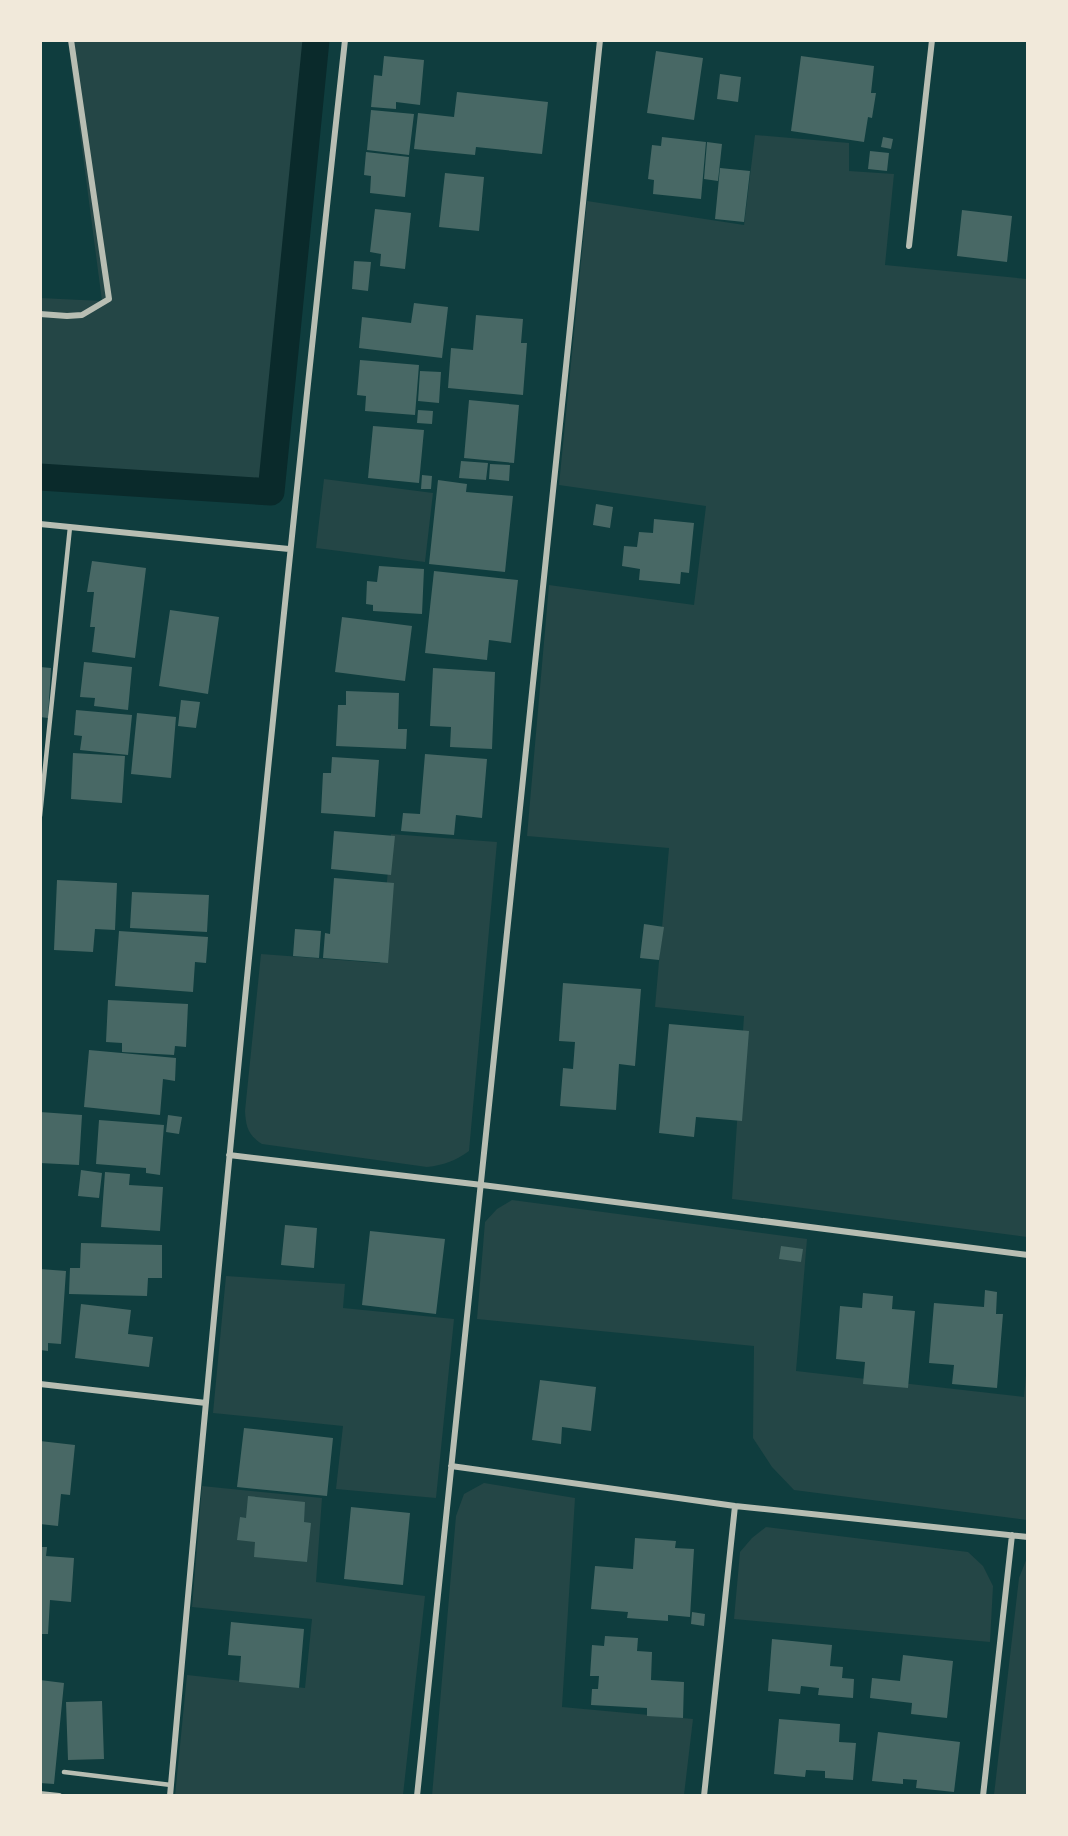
<svg xmlns="http://www.w3.org/2000/svg" width="1068" height="1836" font-family="'DejaVu Sans',sans-serif">
	<style>
		.green { fill: #244646 }
		.lines { fill: none; stroke-linecap: round; stroke-linejoin: round }
		.canal { stroke: #0a2a2b; stroke-width: 27 }
		.building { fill: #486865 }
		.service { stroke: #b8beb3; stroke-width: 4.5 }
		.minor { stroke: #b8beb3; stroke-width: 6 }
	</style>
	<rect width="100%" height="100%" fill="#0f3d3e"/>
	<path class="green" d="M68 41H316L271 492 41 477 40 298 102 301Z
		M755 135 849 143V171L894 174 885 265 1027 279V1237L732 1199 744 1016 655 1007 669 848 527 836 549 585 694 605 706 506 559 485 587 201 744 225Z
		M324 479 433 493 425 562 316 548Z
		M391 834 497 842 469 1151C455 1161 444 1165 427 1167L262 1144C248 1135 246 1127 245 1111L261 954 380 963Z
		M512 1200 807 1239 796 1371 1024 1397 1027 1364V1520L794 1490 772 1467 753 1438 754 1346 477 1319 485 1222 497 1209Z
		M226 1276 345 1284 343 1308 454 1319 436 1498 336 1489 343 1426 213 1413Z
		M484 1483 575 1498 562 1707 693 1719 684 1795 432 1796 456 1516 464 1494Z
		M202 1486 322 1498 316 1582 425 1596 403 1795 175 1796 187 1675 305 1688 312 1619 192 1607Z
		M766 1527 968 1552 983 1566 993 1586 990 1642 734 1619 740 1552 752 1538Z
		M1027 1558V1795H994L1019 1578Z"/>
	<g class="lines">
		<path class="canal" d="M40 477 271 492 316 40"/>
	</g>
	<path class="building" d="M656 51 703 58 694 120 647 113Z
		M384 56 424 60 420 105 396 102V109L371 107 374 75 382 76Z
		M801 56 874 66 871 93H876L872 118 868 117 864 142 791 131Z
		M720 74 741 77 738 102 717 99Z
		M457 92 548 102 542 154 476 147 475 155 414 149 418 113 454 117Z
		M371 110 414 114 409 155 367 150Z
		M662 137 706 142 701 199 653 194 654 180 648 179 652 145 661 146Z
		M883 137 893 139 891 149 881 147Z
		M707 142 722 144 718 181 704 179Z
		M870 151 889 153 887 171 868 169Z
		M366 152 409 157 405 197 370 193 371 176 364 175Z
		M720 168 750 171 744 222 715 219Z
		M445 173 484 177 479 231 439 227Z
		M375 209 411 213 405 269 380 266 381 254 370 252Z
		M962 210 1012 216 1007 262 957 256Z
		M354 261 371 262 368 291 352 289Z
		M414 303 448 307 442 358 359 348 362 317 411 323Z
		M476 315 523 319 521 343H527L523 395 448 388 451 348 473 350Z
		M360 360 419 365 415 415 365 411 366 396 357 395Z
		M420 371 441 372 439 403 418 401Z
		M469 400 519 405 514 463 464 458Z
		M418 410 433 411 432 424 417 423Z
		M373 426 424 430 419 483 368 478Z
		M461 461 488 463 486 480 459 478Z
		M490 464 510 465 509 481 489 479Z
		M422 475 432 476 431 489H421Z
		M438 480 467 484 466 492 513 496 505 572 429 564Z
		M596 504 613 507 610 528 593 525Z
		M654 519 694 523 689 573 681 572 680 584 639 580 640 569 622 566 624 546 637 547 639 532 653 533Z
		M92 561 146 568 135 658 92 652 95 627H90L94 592H87Z
		M379 566 424 569 422 614 373 611V605L366 604 367 581 377 582Z
		M434 571 518 580 511 643 489 640 487 660 425 653Z
		M170 610 219 617 208 694 159 686Z
		M342 617 412 626 405 681 335 672Z
		M84 662 132 667 128 710 94 706 95 698 80 697Z
		M40 667 51 668 48 718 40 717Z
		M433 668 495 672 492 749 450 747 451 727 430 726Z
		M346 691 399 693 398 729H407L406 749 336 746 338 705H346Z
		M181 700 200 702 196 728 178 726Z
		M76 710 132 715 128 755 80 750 82 736 74 735Z
		M137 713 176 717 171 778 131 774Z
		M73 753 125 756 122 803 71 799Z
		M425 754 487 759 482 818 456 815 454 835 401 831 403 813 420 814Z
		M332 757 379 760 375 817 321 813 323 773H331Z
		M334 831 395 836 391 875 331 869Z
		M334 878 394 883 388 963 323 958 325 933 330 934Z
		M57 880 117 883 115 930 95 929 93 952 54 950Z
		M132 892 209 895 207 932 130 928Z
		M644 924 664 927 659 960 640 958Z
		M295 929 321 931 319 958 293 956Z
		M119 931 208 937 206 963 195 962 193 992 115 986Z
		M563 983 641 989 635 1066 619 1064 616 1110 560 1106 563 1068 573 1069 575 1042 559 1041Z
		M108 1000 188 1004 186 1047 175 1046 174 1055 122 1052V1043L106 1042Z
		M669 1024 749 1031 742 1121 696 1117 694 1137 659 1133Z
		M89 1050 176 1058 175 1081 163 1079 160 1115 84 1107Z
		M40 1112 82 1115 79 1165 40 1163Z
		M168 1115 182 1117 179 1134 166 1132Z
		M99 1120 164 1125 160 1175 146 1173V1168L96 1164Z
		M81 1170 102 1173 99 1198 78 1196Z
		M105 1172 130 1174 129 1185 163 1187 160 1231 101 1227Z
		M285 1225 317 1228 314 1268 281 1265Z
		M370 1231 445 1239 436 1314 362 1305Z
		M81 1243 162 1245V1278H148L147 1296 69 1294 70 1268H80Z
		M781 1246 803 1249 801 1262 779 1259Z
		M40 1269 66 1271 61 1344 48 1343V1351L40 1350Z
		M985 1290 997 1292 996 1314H1003L997 1388 952 1384 954 1365 929 1363 934 1303 984 1307Z
		M863 1293 893 1296 892 1309 915 1311 908 1388 863 1384 865 1362 836 1359 840 1306 862 1308Z
		M81 1304 131 1310 128 1334 153 1337 149 1367 75 1358Z
		M540 1380 596 1387 591 1431 562 1427 561 1444 532 1440Z
		M244 1428 333 1438 327 1496 237 1487Z
		M40 1441 75 1445 70 1495 61 1494 58 1526 40 1524Z
		M248 1496 305 1502 304 1522 311 1523 307 1562 254 1557 255 1542 237 1540 240 1517 246 1518Z
		M351 1507 410 1513 403 1585 344 1579Z
		M635 1538 676 1541 675 1548 694 1549 690 1617 668 1615V1621L627 1618 628 1612 591 1609 595 1566 633 1569Z
		M40 1547H47L46 1556 74 1558 71 1602 50 1600 48 1634H40Z
		M692 1612 705 1614 704 1626 691 1624Z
		M231 1622 304 1629 299 1688 239 1682 241 1656 228 1655Z
		M605 1636 638 1638 637 1651 652 1652 651 1680 684 1682 683 1718 647 1716V1708L591 1705 592 1689H598L599 1676H590L592 1645 604 1646Z
		M772 1639 832 1645 830 1666 843 1667 842 1678 854 1679 853 1698 818 1695 819 1688 801 1686 800 1694 768 1691Z
		M903 1655 953 1661 947 1718 911 1714 912 1703 870 1698 872 1678 900 1681Z
		M40 1680 64 1683 54 1784 40 1783Z
		M102 1701 104 1759 68 1760 66 1702Z
		M779 1719 840 1724 839 1742 856 1743 853 1780 825 1778V1771L806 1770 805 1777 774 1774Z
		M878 1732 960 1742 954 1792 916 1788 917 1780 903 1779V1784L872 1781Z"/>
	<g class="lines">
		<path class="service" d="M40 816 70 527
			M64 1772 171 1785"/>
		<path class="minor" d="M909 246 932 40
			M40 314 67 316 82 315 109 299 71 40
			M40 524 289 549
			M229 1155 482 1185 1028 1255
			M40 1384 206 1403
			M451 1466 735 1506 1028 1537
			M40 1794 59 1796
			M170 1796C222 1210 281 625 345 40
			M417 1796 600 40
			M704 1796 735 1506
			M983 1796 1012 1535"/>
	</g>
	<rect width="1068" height="1836" fill="none" stroke="#f1e9da" stroke-width="84"/>
</svg>
